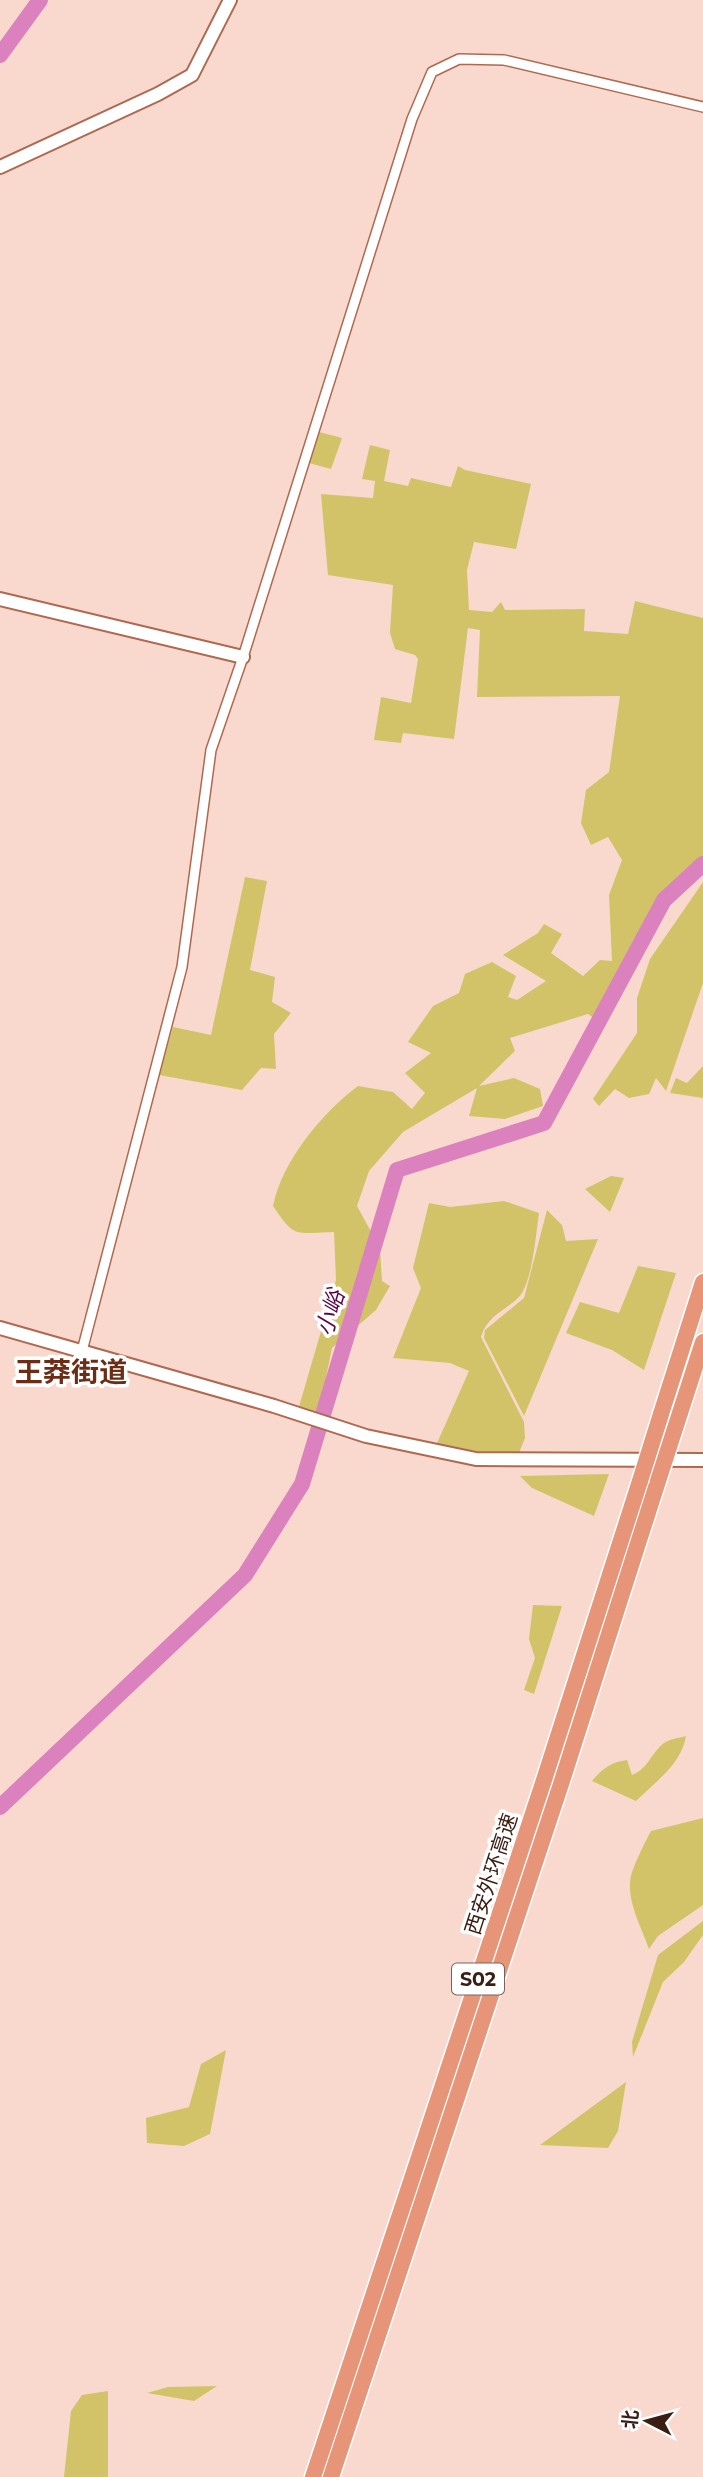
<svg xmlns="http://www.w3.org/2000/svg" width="703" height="2477" font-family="Montserrat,'Noto Sans SC',sans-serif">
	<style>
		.green { fill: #d2c369 }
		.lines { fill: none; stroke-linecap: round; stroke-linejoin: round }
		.river { stroke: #db81be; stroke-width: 16 }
		.street-casing { stroke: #af6950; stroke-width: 12 }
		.secondary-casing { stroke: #af6950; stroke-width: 16 }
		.highway-casing { stroke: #fff; stroke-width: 19 }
		.street { stroke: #fff; stroke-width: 9 }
		.secondary { stroke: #fff; stroke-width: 12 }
		.highway { stroke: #e79578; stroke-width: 16 }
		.highway-bridge-casing { stroke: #fff; stroke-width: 19; stroke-linecap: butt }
		.highway-bridge { stroke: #e79578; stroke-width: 16 }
		.labels { text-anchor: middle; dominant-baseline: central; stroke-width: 7; stroke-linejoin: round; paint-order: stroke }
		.shield { fill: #fff; stroke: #76625a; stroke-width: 2 }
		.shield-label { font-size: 19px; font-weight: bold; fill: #3b1e13 }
		.street-label { font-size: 21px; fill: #3b1e13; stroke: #fff }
		.water-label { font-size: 23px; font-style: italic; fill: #590647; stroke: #fff }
		.district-label { font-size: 28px; font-weight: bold; fill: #6d2d15; stroke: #fff }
	</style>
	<rect width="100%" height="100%" fill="#f9d9ce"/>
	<path class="green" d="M319 432 342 438 331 469 309 463Z
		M370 445 390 450 384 481 408 486 411 478 451 487 458 466 465 470 531 484 516 549 474 542 467 570 469 610 492 612 501 602 505 610 585 609 584 631 628 634 635 601 703 618V858L646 934 610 1005 604 1025 588 1014 510 1038 515 1051 479 1086 514 1078 540 1089 543 1106 505 1119 469 1116 477 1088 403 1132 369 1171 357 1206 380 1248 382 1281 390 1286 376 1310 332 1348 318 1416 298 1410 336 1280 334 1232C295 1233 295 1239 273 1206 282 1161 322 1113 358 1086L393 1092 412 1109 425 1093 405 1073 431 1053 408 1042 433 1006 459 993 465 974 492 962 516 976 508 997 517 1000 546 981 503 955 538 933 544 924 562 934 551 953 583 976 600 960 612 961 609 895 622 860 608 837 591 845 581 823 586 790 609 772 620 696 477 697 480 630 468 628 454 739 403 733 401 743 374 740 381 697 411 703 418 659 415 655 395 649 390 633 393 585 328 575 321 494 373 498 375 481 362 479Z
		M245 877 267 881 250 970 275 977 272 1002 291 1013 274 1034 276 1069 261 1068 242 1090 159 1075 173 1027 211 1035Z
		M703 882V983L666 1091 656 1078 649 1094 629 1098 615 1089 599 1106 593 1099 637 1033V998L650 959Z
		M703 1066V1098L670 1093 676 1078 687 1083Z
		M611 1176 624 1178 610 1212 585 1189Z
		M504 1201 539 1213C536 1234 533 1271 524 1289 516 1308 489 1310 481 1337L524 1422 525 1438 517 1458 434 1450 469 1371 450 1363 393 1358 421 1288 413 1268 429 1203 450 1207Z
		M547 1210 562 1225 566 1241 598 1239 524 1416 484 1338 485 1330 524 1298Z
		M638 1266 676 1273 644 1370 612 1350 566 1333 580 1302 619 1313Z
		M609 1474 594 1516 532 1488 520 1476Z
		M533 1605 562 1606 534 1694 524 1690 535 1658 529 1639Z
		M686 1736C681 1765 656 1781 636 1801L592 1781C602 1769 611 1762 627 1760L632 1775C649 1768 650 1754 664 1743 670 1739 679 1738 686 1736Z
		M703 1818V1905L658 1936 649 1949C641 1926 624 1897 632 1872 637 1858 644 1844 651 1831Z
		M703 1921V1935L684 1962 663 1982 633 2057 632 2042 658 1955Z
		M226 2050 210 2134 184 2146 147 2143 146 2118 189 2107 201 2064Z
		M626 2082 618 2131 608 2148 540 2145Z
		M217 2386 194 2401 147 2393 168 2387Z
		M108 2391V2477H64L71 2411 82 2395Z"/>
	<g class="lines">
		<path class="river" d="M0 55 40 0
			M0 1807 245 1575 302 1484 397 1170 544 1123 664 900 703 864"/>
		<defs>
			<path id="street" d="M82 1351 182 967 211 750 243 657 412 119 432 72 459 59 504 60 703 107"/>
			<path id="secondary" d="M0 167 158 94 192 75 230 0
				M0 599 243 657
				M0 1328 274 1406 366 1436 476 1459 703 1460"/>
			<path id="highway" d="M680 1413 703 1342
				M661 1414 703 1282
				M313 2477 544 1780 640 1481
				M331 2477 561 1784 658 1481"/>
		</defs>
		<use href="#street" class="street-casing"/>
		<use href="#secondary" class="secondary-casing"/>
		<use href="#highway" class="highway-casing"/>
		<use href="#street" class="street"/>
		<use href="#secondary" class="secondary"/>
		<use href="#highway" class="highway"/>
		<defs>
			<path id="highway-bridge" d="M640 1481 661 1414
				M658 1481 680 1413"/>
		</defs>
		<use href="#highway-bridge" class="highway-bridge-casing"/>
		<use href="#highway-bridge" class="highway-bridge"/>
	</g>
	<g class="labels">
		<rect class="shield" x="452" y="1963.5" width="52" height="31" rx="5"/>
		<g class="shield-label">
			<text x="478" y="1979">S02</text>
		</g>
		<g class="street-label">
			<text transform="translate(491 1874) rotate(-72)">西安外环高速</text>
		</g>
		<g class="water-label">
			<text transform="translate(330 1313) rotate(-73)">小峪</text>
		</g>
		<g class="district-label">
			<text x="71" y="1372">王莽街道</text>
		</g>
	</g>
	<g transform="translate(647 2421) rotate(276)" stroke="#ffffff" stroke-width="5" paint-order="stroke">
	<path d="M0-5L12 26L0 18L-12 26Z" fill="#3b1e13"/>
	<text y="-10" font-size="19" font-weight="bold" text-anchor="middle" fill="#3b1e13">北</text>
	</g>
</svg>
